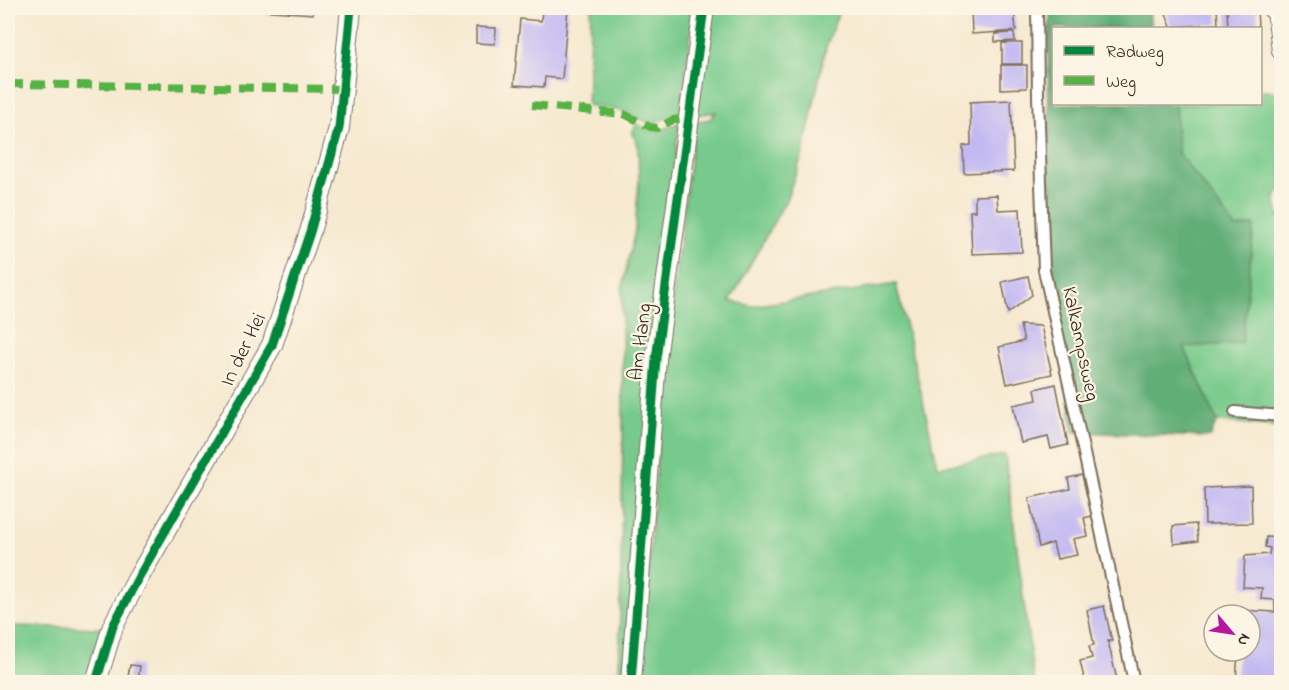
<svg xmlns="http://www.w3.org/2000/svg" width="1289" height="690" font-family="'Indie Flower',sans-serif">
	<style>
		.green { fill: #78ca8c; stroke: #5a7a55; stroke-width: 1.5 }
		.forest { fill: #62ae78; stroke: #4e6c4b; stroke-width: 1.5 }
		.building { fill: #c2b9f3 }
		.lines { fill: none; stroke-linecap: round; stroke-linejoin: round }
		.lane-casing { stroke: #7c6d5c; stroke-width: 14 }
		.street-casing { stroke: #7c6d5c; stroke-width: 22 }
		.lane { stroke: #fff; stroke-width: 10 }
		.street { stroke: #fff; stroke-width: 20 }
		.quiet { stroke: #57b245; stroke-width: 8; stroke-dasharray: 15 8; stroke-linecap: butt }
		.cycleway-casing { stroke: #fcf5e5; stroke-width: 13 }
		.cycleway { stroke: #00873e; stroke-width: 9 }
		.labels { text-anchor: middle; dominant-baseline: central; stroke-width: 4.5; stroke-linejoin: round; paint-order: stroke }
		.street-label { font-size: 21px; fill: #3b2a1e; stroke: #fcf5e5 }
	</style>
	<rect width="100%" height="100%" fill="#fcf5e5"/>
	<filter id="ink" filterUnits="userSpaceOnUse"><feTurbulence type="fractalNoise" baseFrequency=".0167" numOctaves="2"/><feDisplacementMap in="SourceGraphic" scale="12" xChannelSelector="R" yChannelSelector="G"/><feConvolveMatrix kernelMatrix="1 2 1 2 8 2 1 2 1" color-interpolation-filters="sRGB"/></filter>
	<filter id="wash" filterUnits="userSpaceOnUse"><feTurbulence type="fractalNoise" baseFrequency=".008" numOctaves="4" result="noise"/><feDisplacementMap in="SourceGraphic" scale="24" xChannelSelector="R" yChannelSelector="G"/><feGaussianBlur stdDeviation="1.35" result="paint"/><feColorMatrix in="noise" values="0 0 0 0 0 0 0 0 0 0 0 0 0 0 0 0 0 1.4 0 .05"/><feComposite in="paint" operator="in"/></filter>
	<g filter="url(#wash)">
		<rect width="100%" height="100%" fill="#f6e9d0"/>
		<path class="green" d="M591 8H694L680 113 651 124 624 111 587 105Z
			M711 8H840L826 47 803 153 786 200 730 301 752 306 896 284 938 467 1005 455 1034 682H640L665 358 695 122 710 119 716 112 695 115Z
			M1261 91H1273L1279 95 1282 189 1275 196 1279 217H1282L1281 427 1217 421 1184 347 1254 225 1236 228 1178 153 1175 104H1260Z
			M637 123C655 138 660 129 679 123L627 682H619L623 435 622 289 635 230 639 181 638 144 632 134Z
			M8 626 106 628 89 682H8Z"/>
		<path class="forest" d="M1051 8H1149L1151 28H1054V104H1175L1178 153 1236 228 1254 225 1242 343 1184 347 1217 421 1210 437 1073 432 1050 261 1048 38Z"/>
		<g id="blocks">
			<path class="building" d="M258 8H313V14L258 10Z
				M542 8H568L562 79 545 77 544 87 514 85 520 19 541 21Z
				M971 8H1014L1016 31 972 34Z
				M1164 8H1217L1218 24 1171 27Z
				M1227 9H1257L1258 27 1228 28Z
				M476 27 496 28 495 44 476 43Z
				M1014 33 1015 41 995 42V34Z
				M1002 43H1022V64H1002Z
				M1001 65H1027V88L1001 89Z
				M1011 100 1014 171 964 173 963 146 971 145 970 102Z
				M997 195 998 210 1020 209 1022 252 972 254 970 211H975V196Z
				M1028 276 1032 295 1008 313 1002 282Z
				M1020 325 1041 326 1052 374 1007 384 999 347 1024 341Z
				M1056 384 1068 445 1051 449 1048 437 1021 443 1013 405 1037 400 1035 389Z
				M1082 475 1092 516 1084 518 1088 536 1073 539 1077 555 1057 559 1053 543 1039 547 1029 498 1070 489 1068 478Z
				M1251 486 1252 523 1205 524 1204 488Z
				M1196 524 1198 541 1174 544 1173 526Z
				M1266 537 1282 538 1281 682H1236L1238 651H1250V615H1241V610L1275 612V600L1261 599 1262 588 1243 587 1245 556 1269 554 1270 548 1265 547Z
				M1104 606 1112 641H1108L1117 680 1113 682H1085L1080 661 1092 658 1089 646 1094 645 1087 610Z
				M130 665 140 666 138 682H127Z"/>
		</g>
	</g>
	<g filter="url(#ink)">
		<use href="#blocks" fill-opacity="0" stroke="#7c6d5c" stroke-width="1.5"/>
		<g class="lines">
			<defs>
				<path id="lane" d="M1037 8 1038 96 1044 270 1134 682
					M1235 412 1282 416"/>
				<path id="street" d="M1272 8 1277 11 1282 50
					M96 682 113 626 137 580 272 345 310 232 339 128 351 8
					M631 682 656 359 704 8"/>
			</defs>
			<use href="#lane" class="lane-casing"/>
			<use href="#street" class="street-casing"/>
			<use href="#lane" class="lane"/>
			<use href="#street" class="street"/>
			<path class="quiet" d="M8 84 344 89
				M532 105 624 114 650 127 657 128 673 120 688 118
				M1277 207 1282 206"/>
			<defs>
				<path id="cycleway" d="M96 682 113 626 137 580 272 345 310 232 339 128 351 8
					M631 682 656 359 704 8"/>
			</defs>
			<use href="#cycleway" class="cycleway-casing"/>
			<use href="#cycleway" class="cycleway"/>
		</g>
	</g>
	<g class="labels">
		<g class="street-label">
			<text transform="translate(641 342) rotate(-83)">Am Hang</text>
			<text transform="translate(1080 344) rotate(78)">Kalkampsweg</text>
			<text transform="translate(244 350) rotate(-64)">In der Hei</text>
		</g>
	</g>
	<rect width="1289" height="690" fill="none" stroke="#fcf5e5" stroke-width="30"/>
	<rect x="1052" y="27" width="210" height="78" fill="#fcf5e5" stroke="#afa495" stroke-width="1.5"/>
	<rect x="1064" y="46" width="30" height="9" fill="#00873e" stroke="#afa495" stroke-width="1.5"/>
	<text x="1106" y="57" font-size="18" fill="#3b2a1e">Radweg</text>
	<rect x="1064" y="76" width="30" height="9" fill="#57b245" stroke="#afa495" stroke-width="1.5"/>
	<text x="1106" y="87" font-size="18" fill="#3b2a1e">Weg</text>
	<g transform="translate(1232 633) rotate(119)"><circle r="28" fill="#fcf5e5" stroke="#afa495" stroke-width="1.5"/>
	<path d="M0-4.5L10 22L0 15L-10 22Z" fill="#b5179e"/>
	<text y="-9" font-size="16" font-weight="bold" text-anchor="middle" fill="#3b2a1e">N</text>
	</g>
</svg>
